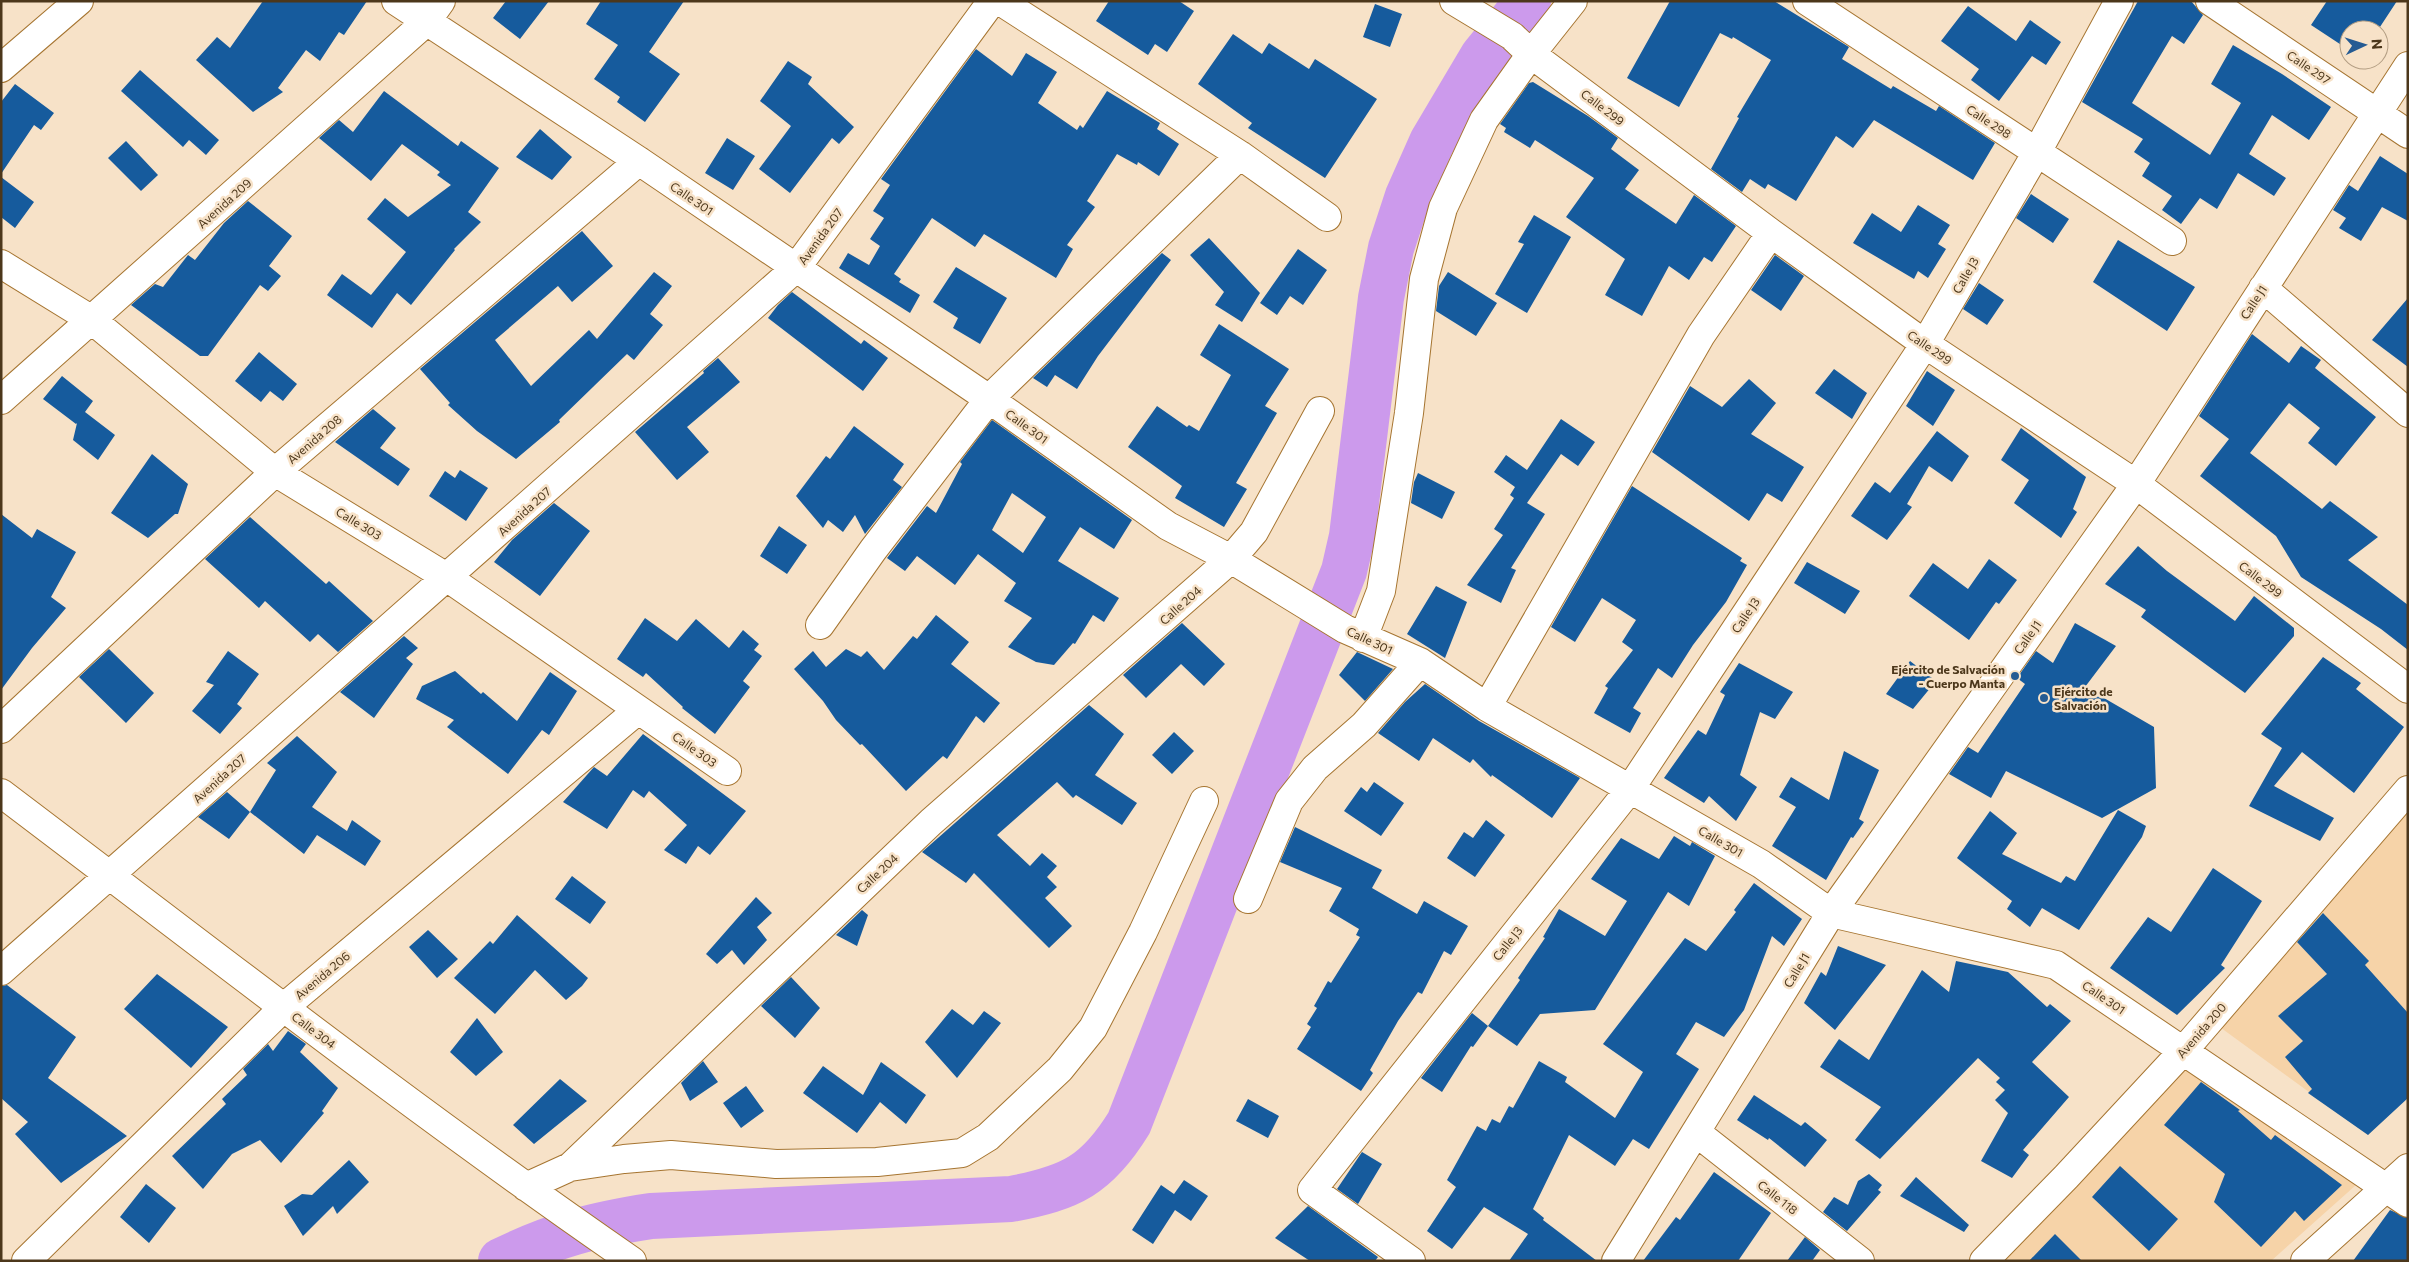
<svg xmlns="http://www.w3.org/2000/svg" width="2409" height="1262" font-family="Commissioner,sans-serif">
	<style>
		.built { fill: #f6d3a8 }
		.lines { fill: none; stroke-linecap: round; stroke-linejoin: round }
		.river { stroke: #cc9aec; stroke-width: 46 }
		.building { fill: #165b9d; fill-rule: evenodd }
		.minor-casing { stroke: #a67531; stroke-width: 30 }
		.major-casing { stroke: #a67531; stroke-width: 30 }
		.minor { stroke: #fff; stroke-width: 28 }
		.major { stroke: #fff; stroke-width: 28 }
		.poi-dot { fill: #255b93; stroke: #f7e2c8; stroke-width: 2 }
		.labels { text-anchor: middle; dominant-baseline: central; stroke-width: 5; stroke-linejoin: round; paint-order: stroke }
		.street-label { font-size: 12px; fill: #4c371b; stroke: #f7e2c8 }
		.poi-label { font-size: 12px; font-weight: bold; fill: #4c371b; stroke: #f7e2c8; text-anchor: end }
	</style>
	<rect width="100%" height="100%" fill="#f7e2c8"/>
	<path class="built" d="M2408 799V1097L2368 1135 2217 1025Z
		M2192 1051 2356 1185 2271 1261H2004Z"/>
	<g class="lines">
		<path class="river" d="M501 1261C554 1235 593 1225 651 1216L1011 1199C1071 1188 1097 1175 1129 1123L1344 571 1352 536 1381 298 1391 248 1408 196 1432 142 1483 56 1528 1"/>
	</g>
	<path class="building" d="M263 1H367L344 35 339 32 320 61 306 50 278 88 283 92 253 112 196 60 217 37 230 48Z
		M506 1H549L520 39 493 18Z
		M601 1H684L649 52 680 74 645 122 617 102 620 97 594 79 618 45 586 24Z
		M1109 1H1179L1194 11 1167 52 1155 44 1148 55 1096 21Z
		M1670 1H1774L1849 47 1842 59 1891 89 1893 86 1936 111 1939 106 1995 143 1973 180 1874 120 1853 148 1836 136 1796 201 1768 184 1765 189 1750 179 1742 192 1711 169 1739 118 1737 117 1771 60 1733 37 1732 39 1720 33 1679 107 1627 78Z
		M2138 1H2191L2203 15 2184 44 2172 36 2132 103 2210 155 2241 103 2211 84 2233 45 2282 74 2331 107 2309 140 2272 115 2249 154 2286 178 2274 196 2238 173 2217 209 2200 198 2181 224 2162 210 2172 196 2142 176 2150 163 2134 152 2143 139 2082 102Z
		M2327 1H2397L2378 30H2349V50L2311 25Z
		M1375 4 1402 14 1390 47 1363 37Z
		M1968 6 2016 41 2030 20 2061 42 2046 65 2032 56 1999 101 1971 80 1979 69 1941 41Z
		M1233 34 1262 54 1269 43 1309 69 1315 59 1377 99 1325 178 1248 128 1252 123 1198 84Z
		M976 49 1012 76 1026 53 1057 72 1038 103 1077 130 1080 125 1083 128 1107 91 1160 123 1157 129 1179 144 1159 176 1138 162 1137 165 1117 154 1087 201 1095 207 1067 245 1073 249 1056 278 984 234 975 247 932 218 894 274 901 279 899 282 920 295 910 313 839 268 848 253 869 265 880 246 870 239 884 218 873 211 890 185 881 179Z
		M788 61 812 77 808 84 854 127 839 144 832 138 790 193 759 169 791 126 760 101Z
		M140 70 219 140 206 155 189 140 183 147 121 91Z
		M1533 82 1588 116 1618 138 1611 149 1639 170 1625 189 1676 224 1694 195 1736 226 1712 262 1704 257 1689 280 1669 266 1642 316 1605 295 1625 259 1566 217 1594 178 1535 140 1530 148 1504 132 1506 128 1500 124 1529 83Z
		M15 84 54 113 41 130 34 125 1 174V102Z
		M384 91 458 146 461 141 499 168 468 212 481 222 454 249 455 250 411 305 397 293 372 328 327 295 342 274 371 295 406 252 367 219 385 198 408 217 451 185 437 175 440 172 402 144 371 181 319 138 339 120 353 132Z
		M540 129 572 157 552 180 516 157Z
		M727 138 755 156 733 190 705 173Z
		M126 141 158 175 141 191 108 158Z
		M2380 156 2408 174V221L2382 207 2361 241 2339 228 2346 218 2333 210 2349 185 2358 191Z
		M1 177 34 202 15 228 1 217Z
		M2031 194 2069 219 2053 243 2016 218Z
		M248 201 292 236 269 266 281 276 268 291 260 285 208 356H200L131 305 155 284 163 287 188 255 195 260 224 223Z
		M1918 205 1950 225 1938 244 1946 249 1928 278 1918 271 1914 279 1853 243 1872 213 1901 232Z
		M1534 215 1571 237 1527 313 1495 294 1524 244 1518 242Z
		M582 231 613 266 572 302 558 286 495 340 531 386 589 330 597 339 654 272 672 286 650 314 663 325 634 360 627 354 559 420 560 422 516 459 477 431 448 405 450 403 420 369Z
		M1209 238 1260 293 1242 322 1215 305 1224 292 1190 255Z
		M2118 240 2195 287 2167 331 2093 282Z
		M1298 249 1327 270 1303 305 1290 296 1277 315 1260 303Z
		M1162 253 1171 260 1098 356 1077 389 1055 375 1047 387 1033 378Z
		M1775 255 1804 276 1781 311 1751 290Z
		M956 267 1007 298 980 344 953 328 958 318 933 302Z
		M1448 272 1497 303 1476 336 1436 311 1439 286Z
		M1979 283 2004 300 1987 325 1963 309Z
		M792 292 861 344 864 340 888 358 863 391 768 318 778 305Z
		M2408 298V367L2372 340Z
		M1219 324 1289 369 1265 406 1277 413 1236 483 1247 489 1224 527 1175 498 1182 486 1128 447 1157 406 1187 427 1189 425 1199 431 1231 375 1200 355Z
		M2252 334 2289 363 2301 346 2321 360 2315 368 2376 417 2336 466 2308 443 2320 428 2289 403 2250 453 2322 509 2330 501 2378 537 2348 560 2408 605V650L2381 629 2301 577 2276 536 2200 476 2229 439 2199 416Z
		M259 352 297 384 283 401 270 391 261 402 235 381Z
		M718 358 740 382 687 427 709 452 677 480 635 432 704 373 703 371Z
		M1834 369 1867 393 1852 419 1815 393Z
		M1927 371 1955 390 1933 426 1906 406Z
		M62 376 93 401 85 412 115 435 98 460 73 440 77 423 76 424 43 399Z
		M1749 379 1776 403 1751 434 1804 467 1782 502 1767 493 1749 521 1652 452 1690 386 1722 407Z
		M373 409 396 428 380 448 410 469 398 486 335 442Z
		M1561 419 1595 442 1578 466 1561 454 1527 503 1545 514 1511 568 1516 570 1501 603 1467 585 1503 535 1494 529 1514 498 1510 495 1515 487 1494 472 1506 455 1527 470Z
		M992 420 1132 520 1114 549 1080 527 1058 561 1119 598 1104 622 1093 615 1075 644 1073 643 1054 665 1036 662 1008 647 1032 618 1004 601 1016 583 978 554 955 585 917 556 905 571 887 558 927 506 936 513 962 464 960 462ZM1012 493 1046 517 1023 553 992 530Z
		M854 426 904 464 893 480 902 487 865 534 855 515 843 532 828 520 823 528 796 496 826 456 830 459Z
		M2021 428 2086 477 2073 509 2077 512 2061 538 2014 503 2029 480 2001 460Z
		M1937 431 1969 456 1952 482 1929 466 1907 504 1912 507 1887 540 1851 516 1875 482 1890 493Z
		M152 454 188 484 178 514H175L148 538 111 513Z
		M460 470 488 488 466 521 429 496 445 471 455 478Z
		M1418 473 1455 492 1442 519 1411 503 1414 482Z
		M1632 486 1742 558 1740 561 1747 565 1726 602 1693 645 1672 678 1658 668 1633 708 1641 713 1630 733 1594 713 1608 688 1605 686 1633 650 1622 642 1636 620 1602 598 1575 642 1551 627Z
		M554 503 590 531 540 596 494 562 512 540Z
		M1 514 32 538 37 529 76 552 51 597 66 608 32 648 1 690Z
		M250 517 326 584 329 581 373 621 338 652 318 634 310 642 265 601 259 608 205 559Z
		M779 526 807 545 787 574 760 556Z
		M2138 546 2167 571 2235 621 2254 596 2294 628V636L2245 693 2141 617 2146 610 2105 584Z
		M1989 559 2017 580 1999 604 1996 602 1969 640 1909 596 1933 563 1968 589Z
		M1807 562 1860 591 1845 614 1794 583Z
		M1436 586 1467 602 1445 658 1407 634Z
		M936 615 969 642 951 664 1000 703 984 723 976 716 947 759 943 756 906 791 862 744 860 745 836 720 823 701 794 669 813 651 826 667 846 649 861 657 867 651 884 670 913 636 917 639Z
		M645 618 677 641 696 619 729 648 743 630 759 644 754 650 762 656 743 681 750 687 715 734 682 708 683 707 646 673 643 677 617 659Z
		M1182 623 1225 664 1204 686 1181 664 1146 698 1123 675Z
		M2075 623 2116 646 2085 687 2154 727 2156 788 2102 818 2006 771 1991 798 1949 774 1968 747 1978 753 2025 684 2017 678 2036 651 2053 663Z
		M404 636 418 648 406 658 413 664 374 718 340 692Z
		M109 649 154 693 126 723 79 677Z
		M228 651 259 674 237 704 242 708 220 734 192 711 214 685 206 682Z
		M1357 652 1393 669 1365 701 1339 675Z
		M2323 657 2361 683 2356 689 2404 727 2354 793 2302 752 2274 786 2334 818 2320 841 2249 806 2282 748 2261 734Z
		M1910 661 1936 681 1913 709 1886 694Z
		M1739 663 1793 692 1775 719 1760 712 1740 775 1757 787 1736 821 1709 796 1704 803 1664 778 1698 730 1706 735 1725 695 1720 692Z
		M455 671 481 694 483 692 517 721 550 672 577 691 549 735 542 730 508 774 447 727 454 720 416 699 422 686Z
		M1425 684 1479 721 1580 778 1552 818 1492 775 1491 777 1473 759 1470 763 1433 738 1419 761 1378 733 1405 702Z
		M1089 705 1124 734 1095 775 1137 803 1122 825 1076 795 1073 798 1057 782 997 835 1030 866 1042 853 1057 866 1047 877 1057 887 1045 898 1072 926 1049 948 974 873 966 883 922 852Z
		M1174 732 1194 751 1172 774 1152 755Z
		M643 734 746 811 710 855 698 846 686 864 664 850 687 825 649 791 644 798 633 790 607 829 563 802 594 767 607 776Z
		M297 736 337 772 312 807 347 831 352 820 381 841 365 866 317 835 304 854 250 812 276 770 267 763Z
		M1844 751 1879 770 1859 819 1864 822 1853 838 1851 837 1826 880 1772 846 1796 807 1779 797 1791 777 1829 800Z
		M1374 782 1404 803 1381 836 1344 811 1361 787 1367 792Z
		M227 792 250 812 229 839 198 817Z
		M2118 810 2146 826 2142 837 2079 930 2042 908 2030 927 2007 909 2012 901 1957 858 1990 811 2017 833 2002 854 2061 883 2066 876 2075 881Z
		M1486 820 1505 835 1475 877 1447 858 1464 832 1473 838Z
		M1295 827 1382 870 1372 888 1417 914 1424 901 1468 926 1451 955 1444 951 1422 994 1418 992 1398 1021 1370 1070 1373 1073 1361 1091 1297 1049 1311 1027 1307 1024 1317 1008 1314 1006 1328 981 1331 983 1360 937 1356 935 1359 929 1329 911 1342 888 1280 862Z
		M1674 836 1690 846 1692 842 1715 856 1689 906 1668 892 1595 1010 1540 1014 1517 1046 1488 1026 1520 980 1518 978 1545 938 1543 937 1559 909 1605 936 1627 901 1591 879 1621 838 1659 859Z
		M2213 868 2262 901 2221 965 2225 968 2177 1015 2110 968 2148 917 2171 932Z
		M572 876 606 902 590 924 555 899Z
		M1754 883 1802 919 1784 946 1772 936 1744 1010 1724 1037 1696 1022 1676 1054 1699 1069 1649 1149 1633 1139 1615 1166 1569 1135 1533 1209 1544 1218 1543 1220 1597 1261H1509L1528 1234 1484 1207 1452 1249 1427 1231 1456 1187 1447 1180 1477 1126 1486 1131 1492 1119 1500 1123 1509 1106 1513 1108 1539 1061 1567 1077 1565 1082 1615 1118 1643 1072 1603 1044 1685 938 1706 951 1736 912 1734 910Z
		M756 897 772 913 757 927 767 940 744 965 732 950 717 964 706 954Z
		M862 910 868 915 857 946 836 935Z
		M2323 913 2369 961 2365 965 2408 1013V1098L2368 1135 2308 1093 2312 1089 2285 1057 2303 1041 2278 1016 2327 974 2297 942Z
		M517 915 588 978 582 986 566 1000 535 970 495 1014 454 978 490 941 493 944Z
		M428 930 458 959 437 978 409 947Z
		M1838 946 1886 965 1835 1030 1804 1003 1821 972 1826 976Z
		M1956 961 2008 972 2047 1007 2050 1004 2071 1021 2032 1062 2069 1097 2023 1150 2029 1155 2012 1178 1981 1161 2008 1113 1995 1100 2005 1090 1996 1082 2000 1078 1978 1058 1880 1159 1855 1140 1881 1107 1820 1067 1839 1039 1869 1060 1922 970 1949 992Z
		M157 974 228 1027 191 1068 124 1009Z
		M791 977 820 1008 795 1038 761 1006Z
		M7 985 76 1037 48 1078 127 1136 61 1183 15 1134 28 1122 1 1098V986Z
		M952 1009 973 1025 984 1011 1001 1023 957 1078 925 1042Z
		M1472 1013 1488 1026 1473 1047 1471 1046 1442 1092 1421 1078Z
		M477 1018 503 1052 476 1076 450 1052Z
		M288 1031 306 1044 300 1052 338 1088 322 1111 324 1113 281 1163 260 1140 232 1154 203 1189 172 1156 226 1104 222 1099 247 1075 243 1069 268 1044 273 1051Z
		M703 1061 718 1082 690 1101 681 1083Z
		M881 1062 926 1095 906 1124 880 1102 857 1133 803 1093 823 1066 863 1095Z
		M560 1079 587 1101 534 1144 513 1125Z
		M2201 1082 2240 1110 2238 1111 2271 1140 2275 1135 2342 1185 2304 1221 2295 1211 2261 1247 2214 1202 2225 1174 2164 1125Z
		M746 1086 764 1111 741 1128 723 1103Z
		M1754 1095 1801 1126 1805 1122 1827 1140 1805 1167 1769 1138 1768 1140 1737 1120Z
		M1248 1099 1279 1116 1268 1138 1236 1121Z
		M1362 1152 1382 1164 1358 1204 1337 1189Z
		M349 1160 369 1182 337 1214 333 1206 303 1236 284 1206 302 1194 312 1195Z
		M2120 1166 2178 1219 2149 1251 2092 1197Z
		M1714 1172 1771 1213 1738 1261H1643L1676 1217 1680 1220Z
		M1869 1174 1882 1185 1878 1190 1881 1192 1847 1231 1823 1212 1834 1197 1848 1205 1858 1181Z
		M1916 1177 1969 1225 1964 1232 1900 1196Z
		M1184 1180 1208 1196 1191 1221 1175 1210 1153 1244 1132 1230 1161 1185 1174 1194Z
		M146 1184 176 1208 149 1243 120 1217Z
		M1308 1206 1378 1257 1375 1261H1310L1275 1238Z
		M2390 1210 2408 1218V1261H2353Z
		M2055 1234 2082 1261H2029Z
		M1805 1237 1820 1250 1812 1261H1787Z"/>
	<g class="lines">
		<defs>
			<path id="minor" d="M396 1 639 161 989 399 1168 526 1231 559 1345 629 1420 662 1487 707 1761 864 1831 913 2056 965 2408 1203
				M1000 1 1240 155 1327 217
				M1454 1 1512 36 1531 54 1771 233 1925 344 2136 484 2408 689
				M1807 1 2172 241
				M2210 1 2408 134
				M1 68 79 1
				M1 264 92 320 275 472 448 578 727 771
				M2263 288 2408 413
				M1 400 426 22 441 1
				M820 625 873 550 989 399 1240 155
				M1363 638 1381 591 1409 413 1424 279 1443 208 1484 120 1531 54 1573 1
				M1487 707 1701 335 1771 233
				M1 729 275 472 639 161
				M1 793C210 951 416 1112 632 1261
				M1248 899 1289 801 1315 768 1364 725 1420 662
				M1 971 796 268 992 1
				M1697 1133 1860 1261
				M570 1167 624 1159 671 1155 776 1164 877 1162 962 1153 988 1137 1060 1069 1093 1028 1143 932 1204 801
				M526 1187 570 1167 931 822 1231 559 1254 532 1320 411
				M26 1261 283 1008 638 710
				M1411 1261 1312 1190 1630 789 1925 344 2037 152 2119 1
				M1616 1261 1831 913 2136 484 2408 66
				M1984 1261 2066 1177 2184 1050 2408 790"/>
			<path id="major" d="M2305 1261 2408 1168"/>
		</defs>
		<use href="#minor" class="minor-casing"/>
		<use href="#major" class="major-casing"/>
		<use href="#minor" class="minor"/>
		<use href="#major" class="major"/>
	</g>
	<g class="poi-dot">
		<circle cx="2015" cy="676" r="5"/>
		<circle cx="2044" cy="698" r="5"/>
	</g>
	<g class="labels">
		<g class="street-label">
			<text transform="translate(2309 67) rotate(34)">Calle 297</text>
			<text transform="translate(1603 107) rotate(37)">Calle 299</text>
			<text transform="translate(1989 121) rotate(33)">Calle 298</text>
			<text transform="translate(692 198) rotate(34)">Calle 301</text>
			<text transform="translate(224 203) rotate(-42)">Avenida 209</text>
			<text transform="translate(820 236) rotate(-54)">Avenida 207</text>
			<text transform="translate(1965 275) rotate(-60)">Calle J3</text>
			<text transform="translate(2253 302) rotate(-57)">Calle J1</text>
			<text transform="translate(1930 347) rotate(34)">Calle 299</text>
			<text transform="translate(1027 426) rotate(36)">Calle 301</text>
			<text transform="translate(314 439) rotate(-41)">Avenida 208</text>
			<text transform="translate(524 511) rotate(-42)">Avenida 207</text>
			<text transform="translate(359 523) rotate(31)">Calle 303</text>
			<text transform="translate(2261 579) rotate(37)">Calle 299</text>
			<text transform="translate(1180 605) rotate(-42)">Calle 204</text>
			<text transform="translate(1745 615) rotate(-56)">Calle J3</text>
			<text transform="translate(2027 637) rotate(-55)">Calle J1</text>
			<text transform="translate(1370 640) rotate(25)">Calle 301</text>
			<text transform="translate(695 749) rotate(35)">Calle 303</text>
			<text transform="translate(219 778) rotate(-42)">Avenida 207</text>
			<text transform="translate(1721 841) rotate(30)">Calle 301</text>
			<text transform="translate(877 873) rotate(-43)">Calle 204</text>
			<text transform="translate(1507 943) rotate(-52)">Calle J3</text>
			<text transform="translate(1796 970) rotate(-59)">Calle J1</text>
			<text transform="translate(322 975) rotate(-40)">Avenida 206</text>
			<text transform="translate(2104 997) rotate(34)">Calle 301</text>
			<text transform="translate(314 1030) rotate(37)">Calle 304</text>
			<text transform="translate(2201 1030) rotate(-49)">Avenida 200</text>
			<text transform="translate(1778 1197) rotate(38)">Calle 118</text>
		</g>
		<g class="poi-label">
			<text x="2005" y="669">Ejército de Salvación<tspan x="2005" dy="14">- Cuerpo Manta</tspan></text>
			<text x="2054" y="691" text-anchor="start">Ejército de<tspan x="2054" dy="14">Salvación</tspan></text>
		</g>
	</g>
	<rect width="2409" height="1262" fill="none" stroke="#4c371b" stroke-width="5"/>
	<g transform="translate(2364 45) rotate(86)"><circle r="24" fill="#f7e2c8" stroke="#b39e83"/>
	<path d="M0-4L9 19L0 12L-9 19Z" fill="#255b93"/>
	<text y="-8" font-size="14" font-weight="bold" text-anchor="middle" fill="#4c371b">N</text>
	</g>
</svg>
